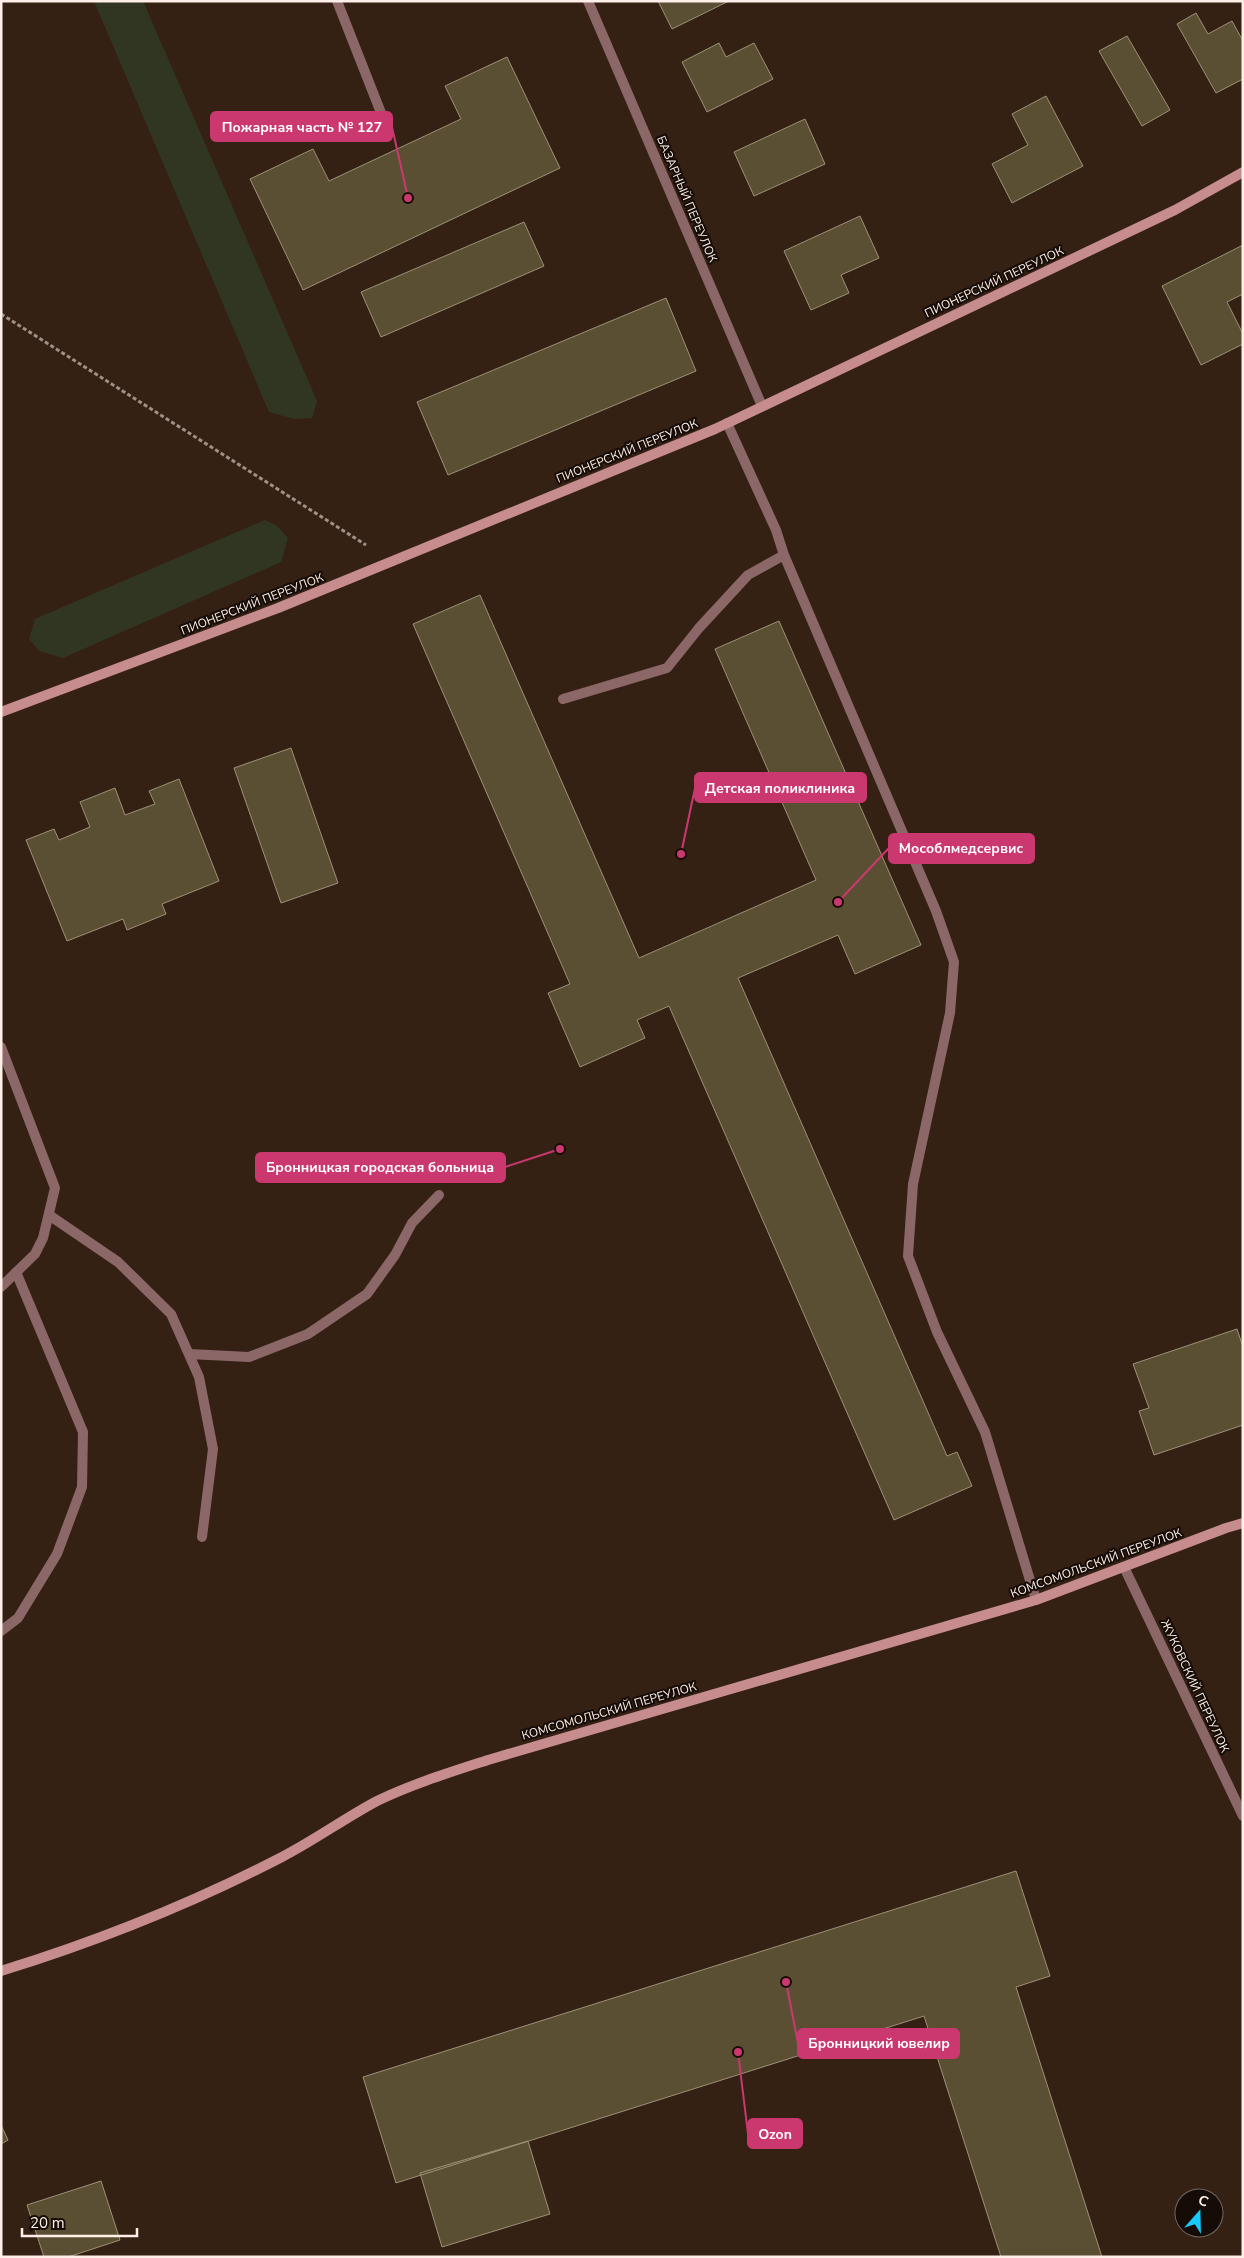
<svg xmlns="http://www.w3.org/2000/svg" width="1244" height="2258" font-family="'Nunito Sans',sans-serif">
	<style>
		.green { fill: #313622 }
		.building { fill: #5b4f33; stroke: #9d9178 }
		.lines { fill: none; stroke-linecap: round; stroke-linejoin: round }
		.path { stroke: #a19086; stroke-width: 3; stroke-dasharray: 4 2.5; stroke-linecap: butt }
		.lane { stroke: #8c6768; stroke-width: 10 }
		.street { stroke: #8c6768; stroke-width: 10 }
		.secondary { stroke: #c68c8e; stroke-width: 10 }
		.labels { text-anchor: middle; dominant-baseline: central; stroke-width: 4; stroke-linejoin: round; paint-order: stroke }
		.street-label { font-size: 12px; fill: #fef0e8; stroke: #160c07 }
		.leader { fill: none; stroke: #cb3870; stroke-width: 2 }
		.callout-dot { fill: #cb3870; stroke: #160c07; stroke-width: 2 }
		.callout { fill: #cb3870; stroke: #cb3870; stroke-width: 2 }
		.callout-label { font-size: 14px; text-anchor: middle; font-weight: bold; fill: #fff }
	</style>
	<rect width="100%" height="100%" fill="#352014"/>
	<path class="green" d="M94 1H143L317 401 312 418 294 419 269 412Z
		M265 520 277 526 288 538 281 562 63 658 39 651 29 639 35 619Z"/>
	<path class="building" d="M658 1H729L672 29Z
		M1196 13 1208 34 1232 21 1243 41V79L1216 93 1177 24Z
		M1127 36 1170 110 1142 126 1099 51Z
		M719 43 726 57 754 43 773 79 707 112 682 62Z
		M507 57 560 168 303 290 250 179 313 149 329 181 461 119 445 86Z
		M1046 96 1083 166 1012 203 992 164 1028 145 1012 114Z
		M805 119 825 164 754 196 734 152Z
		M860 216 879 258 841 275 849 293 811 310 784 251Z
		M524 222 544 266 381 337 361 292Z
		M1243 245V294L1227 302 1243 334V344L1201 365 1162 286Z
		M666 298 696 371 448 475 417 402Z
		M480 595 639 958 816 880 715 649 779 621 921 945 855 974 838 935 738 978 947 1456 957 1452 972 1486 894 1520 669 1006 637 1020 645 1038 580 1067 548 993 570 984 413 624Z
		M291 748 338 883 281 903 234 768Z
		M179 779 219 881 162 904 166 914 127 930 123 919 67 941 26 840 54 829 59 840 90 827 80 802 115 788 125 815 155 804 149 791Z
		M1237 1329 1243 1347V1425L1154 1455 1139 1411 1149 1408 1133 1364Z
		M1016 1871 1050 1976 1016 1987 1102 2257H1001L924 2016 396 2183 363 2077Z
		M1 2125 8 2140 1 2144Z
		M528 2141 550 2214 442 2247 420 2173Z
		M101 2181 120 2240 68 2257H44L27 2205Z"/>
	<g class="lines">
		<path class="path" d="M1 314 366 545"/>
		<path class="lane" d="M337 1 387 128
			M727 423 776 530 784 555 936 911 954 962 950 1013 913 1184 908 1256 937 1332 985 1432 1036 1600
			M563 699 667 668 699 628 748 575 784 555
			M1 1047 55 1188 43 1238 35 1254 1 1287
			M49 1215 118 1262 171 1314 199 1377 213 1449 202 1537
			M189 1354 249 1357 308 1334 367 1294 395 1255 412 1223 439 1195
			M1 1631 18 1618 57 1554 82 1487 83 1432 16 1272"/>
		<path class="street" d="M588 1 762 406
			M1124 1567 1243 1816"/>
		<path class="secondary" d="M1 712 278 608 715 429 1175 210 1243 172
			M1 1971C98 1941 193 1903 282 1857 315 1840 345 1818 377 1801 412 1784 451 1772 488 1760L1036 1600 1226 1528 1243 1523"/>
	</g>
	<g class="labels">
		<g class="street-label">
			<text transform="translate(687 199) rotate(67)">БАЗАРНЫЙ ПЕРЕУЛОК</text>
			<text transform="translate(994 282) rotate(-25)">ПИОНЕРСКИЙ ПЕРЕУЛОК</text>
			<text transform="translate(627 451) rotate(-22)">ПИОНЕРСКИЙ ПЕРЕУЛОК</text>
			<text transform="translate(252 604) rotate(-21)">ПИОНЕРСКИЙ ПЕРЕУЛОК</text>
			<text transform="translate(1096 1563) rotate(-20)">КОМСОМОЛЬСКИЙ ПЕРЕУЛОК</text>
			<text transform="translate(1195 1686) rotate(65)">ЖУКОВСКИЙ ПЕРЕУЛОК</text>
			<text transform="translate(609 1711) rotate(-16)">КОМСОМОЛЬСКИЙ ПЕРЕУЛОК</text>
		</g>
	</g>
	<path class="leader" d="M408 198L392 127M681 854L695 788M838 902L889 848M560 1149L505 1167M786 1982L798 2043M738 2052L748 2134"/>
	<g class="callout-dot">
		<circle cx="408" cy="198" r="5"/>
		<circle cx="681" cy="854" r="5"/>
		<circle cx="838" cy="902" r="5"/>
		<circle cx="560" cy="1149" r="5"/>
		<circle cx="786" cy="1982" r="5"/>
		<circle cx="738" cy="2052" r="5"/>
	</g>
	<g class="callout">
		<rect x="211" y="112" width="181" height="29" rx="5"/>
		<rect x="695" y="773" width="171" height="29" rx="5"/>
		<rect x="889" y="834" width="145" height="29" rx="5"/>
		<rect x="256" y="1153" width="249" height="29" rx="5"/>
		<rect x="798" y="2029" width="161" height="29" rx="5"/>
		<rect x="748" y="2119" width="54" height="29" rx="5"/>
	</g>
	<g class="callout-label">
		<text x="302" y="132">Пожарная часть № 127</text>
		<text x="780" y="793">Детская поликлиника</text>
		<text x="961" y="853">Мособлмедсервис</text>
		<text x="380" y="1172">Бронницкая городская больница</text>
		<text x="879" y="2048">Бронницкий ювелир</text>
		<text x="775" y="2139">Ozon</text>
	</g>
	<rect width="1244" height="2258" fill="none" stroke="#fef0e8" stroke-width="5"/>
	<g transform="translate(1199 2213) rotate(20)"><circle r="24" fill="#160c07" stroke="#736761"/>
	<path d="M0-4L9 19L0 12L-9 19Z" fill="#16cafb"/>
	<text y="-8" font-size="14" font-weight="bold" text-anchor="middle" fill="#fef0e8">С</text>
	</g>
	<path d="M22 2228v8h115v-8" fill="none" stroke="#fef0e8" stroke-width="2.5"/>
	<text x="30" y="2228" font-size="15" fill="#fef0e8" stroke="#160c07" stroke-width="4" paint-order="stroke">20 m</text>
</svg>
